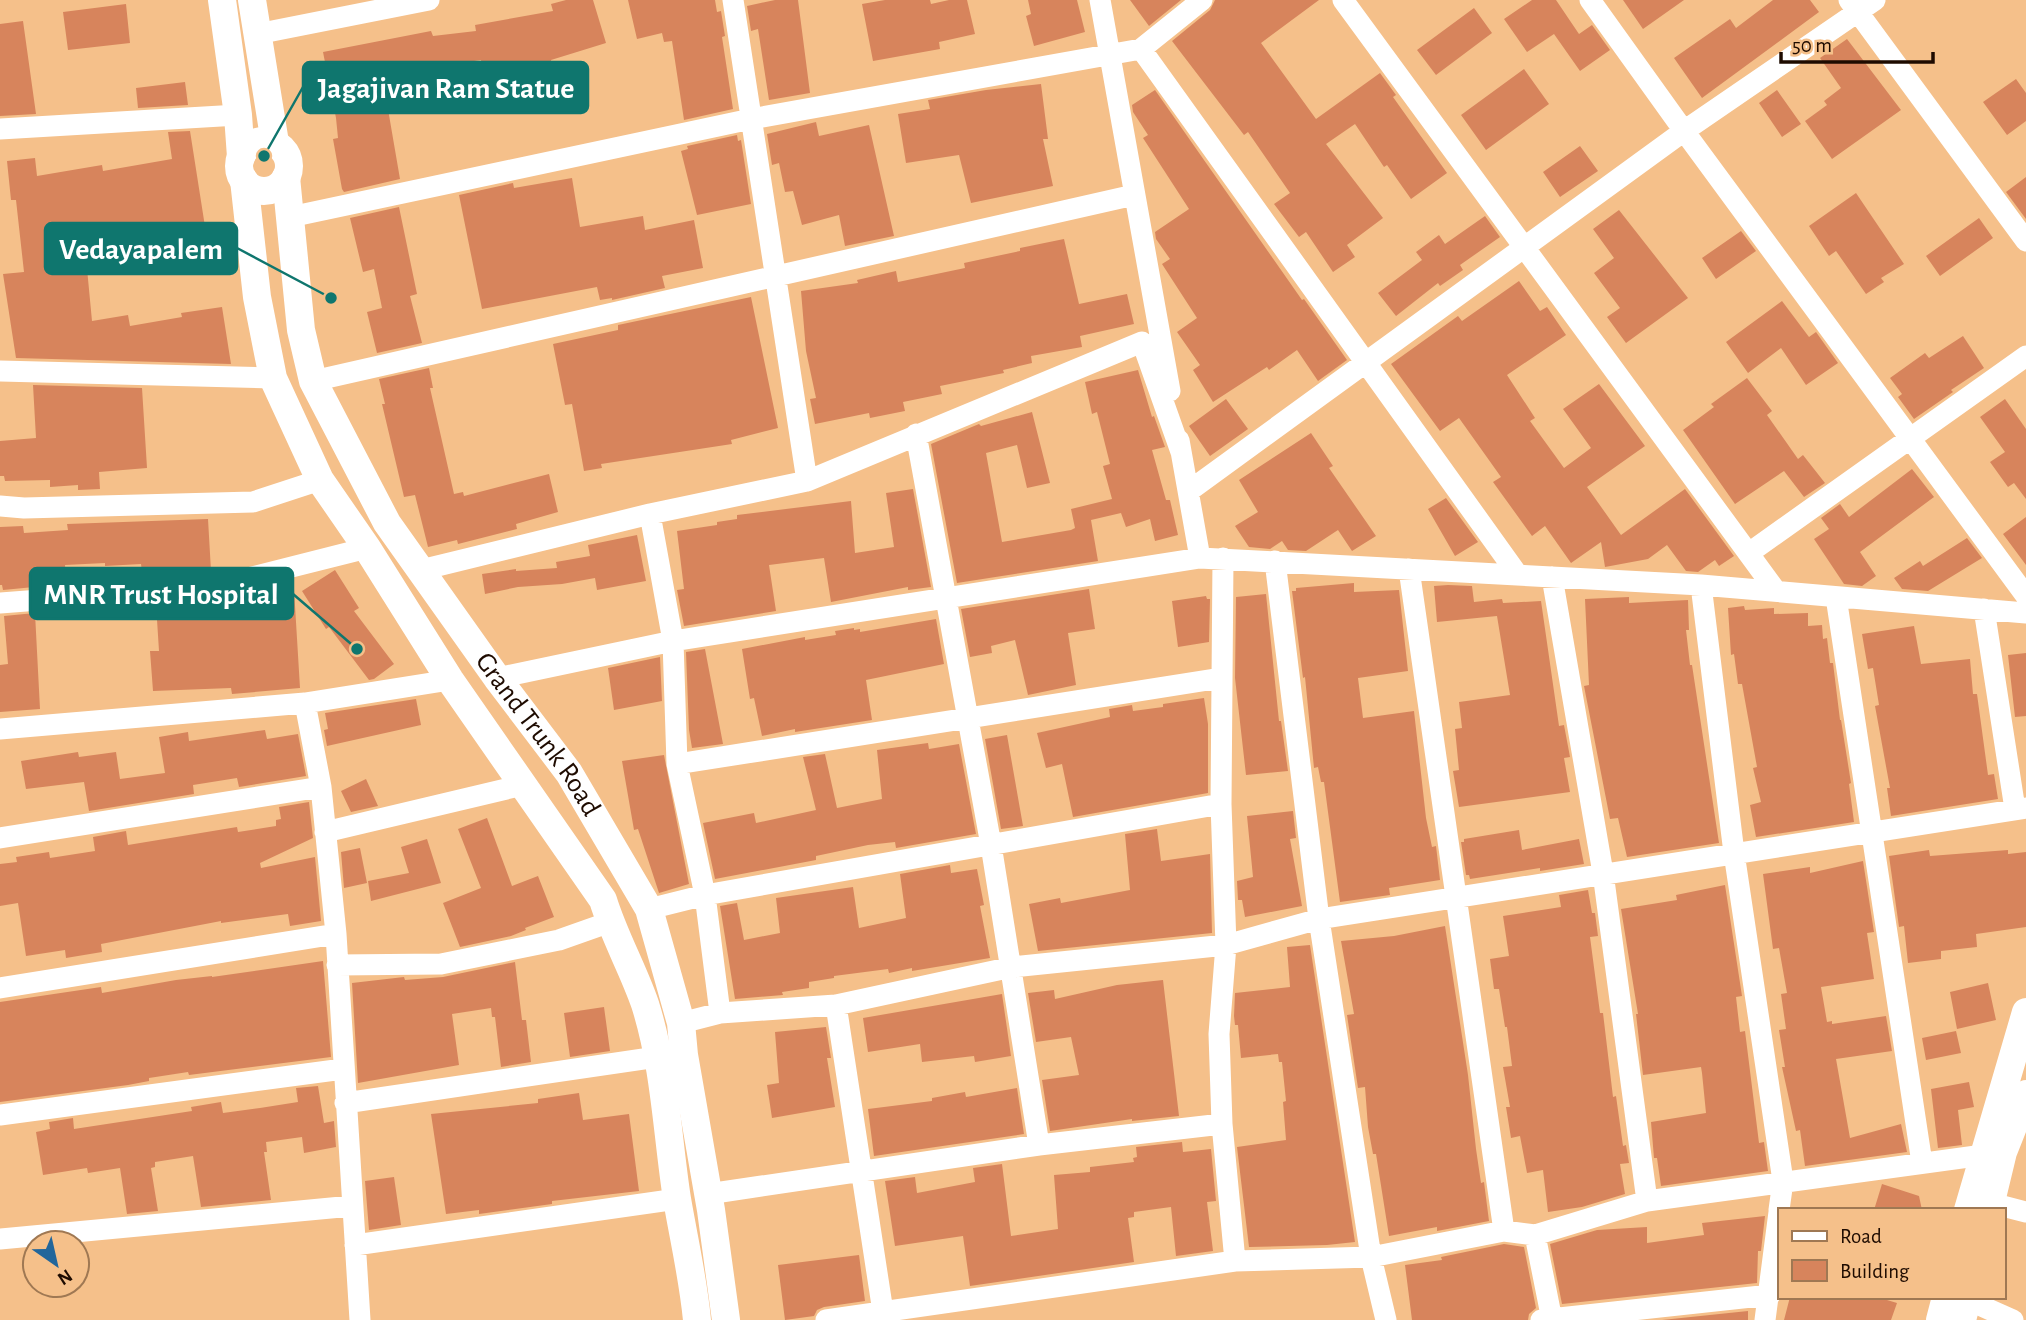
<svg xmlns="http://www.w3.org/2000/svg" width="2026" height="1320" font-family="'Alegreya Sans',sans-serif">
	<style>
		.building { fill: #d7845c }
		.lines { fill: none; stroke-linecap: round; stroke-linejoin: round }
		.minor { stroke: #fff; stroke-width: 21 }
		.major { stroke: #fff; stroke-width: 28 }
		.labels { text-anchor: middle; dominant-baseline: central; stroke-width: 6; stroke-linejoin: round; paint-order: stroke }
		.street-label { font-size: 28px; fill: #1e0b00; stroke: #f5c08a }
		.leader { fill: none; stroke: #0f766e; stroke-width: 2.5 }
		.callout-dot { fill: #0f766e; stroke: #f5c08a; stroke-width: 2.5 }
		.callout { fill: #0f766e; stroke: #0f766e; stroke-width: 2.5 }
		.callout-label { font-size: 30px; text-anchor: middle; font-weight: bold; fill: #fff }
	</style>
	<rect width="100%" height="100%" fill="#f5c08a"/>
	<path class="building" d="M566 0H593L606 43 551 60 554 81 487 92 481 60 439 66 441 74 384 86 400 179 344 192 342 189 333 139 338 138 336 118 323 52 431 31 433 36 476 31 475 25 553 11 551 4Z
		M628 0H715L717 12 721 11 725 36 722 37 733 109 684 120 672 41 664 42 662 33 637 39Z
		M775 0H798L810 93 769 100 758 29 751 31 747 6Z
		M885 0H930L931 4 949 0H967L975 34 939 42 940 49 873 61 862 4Z
		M1028 0H1077L1085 32 1034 46 1026 16 1031 14Z
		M1130 0H1181L1149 26Z
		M1215 0H1319L1261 43 1316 119 1380 73 1396 95 1393 97 1447 173 1411 199 1387 165 1384 167 1355 124 1326 144 1383 218 1347 245 1355 257 1333 272 1306 232 1299 237 1274 204 1290 193 1248 132 1244 135 1172 41 1210 10Z
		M1532 0H1556L1579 34 1592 25 1610 50 1580 71 1554 34 1527 52 1504 19Z
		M1623 0H1684L1643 29Z
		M1773 0H1810L1819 12 1702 98 1674 58 1730 19 1736 28Z
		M126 4 130 43 68 50 63 12Z
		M1474 8 1492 33 1436 75 1417 50Z
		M23 21 36 114 0 116V24Z
		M1847 39 1901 110 1832 159 1805 121 1827 105 1824 101 1841 88 1820 58Z
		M1524 69 1549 104 1486 150 1461 115Z
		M2016 79 2026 93V121L2007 135 1983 102Z
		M185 82 188 105 138 108 136 88Z
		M1041 84 1048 139H1043L1053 186 971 203 959 155 906 163 898 114 930 109 928 100 986 90Z
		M1155 90 1302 300 1304 299 1347 360 1318 381 1297 350 1269 370 1267 367 1213 402 1193 370 1200 365 1177 332 1197 318 1162 264 1170 259 1156 239 1155 232 1189 209 1143 138 1148 135 1133 112 1132 105Z
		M1777 90 1801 124 1782 137 1759 103Z
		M816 122 819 136 869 125 894 236 845 246 839 215 802 225 793 191 785 192 779 163 772 165 767 134Z
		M190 131 206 233 210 232 214 256 134 269 132 251 86 258 92 321 128 315 130 326 182 317 181 313 222 307 231 364 16 358 3 274 24 272 16 200H11L7 161 35 158 37 176 102 165 103 171 172 159 168 132Z
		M737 135 738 141 741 140 751 204 697 215 681 151 688 149 687 146Z
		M1580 146 1598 171 1560 197 1543 172Z
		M2026 177V219L2006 192Z
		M572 178 580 227 643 216 645 230 694 220 703 268 662 276 665 288 612 300V298L600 300 597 287 482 309 459 195 513 183 514 188Z
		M1856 193 1904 264 1881 278 1884 282 1866 294 1836 251 1829 256 1809 226Z
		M399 207 417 294 410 296 422 343 377 353 367 312 382 308 374 269 363 272 350 218Z
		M1619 210 1688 298 1626 343 1607 317 1620 308 1594 273 1614 258 1593 229Z
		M1485 216 1500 237 1460 265 1463 270 1440 286 1438 283 1396 316 1378 293 1422 260 1416 252 1439 235 1445 244Z
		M1979 218 1993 238 1940 276 1926 256Z
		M1741 231 1756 251 1716 279 1702 258Z
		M1064 239 1079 304 1127 294 1134 324 1080 336 1082 347 1031 356 1032 363 1003 370 1004 373 940 386 942 394 903 402 905 411 870 418 869 413 815 424 810 399 816 398 806 351 801 291 858 283 857 280 896 271 898 282 965 268 964 263 1020 251V248Z
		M1519 281 1540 311 1547 307 1566 335 1507 375 1535 418 1530 421 1564 468 1591 448 1563 409 1599 384 1645 446 1587 487 1621 535 1685 489 1734 556 1719 566 1715 560 1698 572 1686 571 1667 545 1648 559 1605 567 1601 542 1571 563 1545 526 1532 536 1493 482 1501 477 1459 418 1440 431 1391 364 1458 316 1462 321Z
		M751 297 778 428 731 440 732 444 601 464 602 468 584 471 572 404 565 405 553 344 618 330V325Z
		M1782 301 1809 337 1816 332 1838 363 1806 385 1781 348 1748 373 1726 342Z
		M1963 336 1984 368 1951 390 1953 392 1914 419 1898 397 1902 394 1890 378 1925 353 1929 358Z
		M429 368 433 388H430L454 494 463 492 464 496 549 474 558 512 516 524 517 529 458 544 457 540 428 547 415 495 404 497 382 404H385L379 379Z
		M1138 370 1152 417 1154 416 1165 447 1152 450 1166 500H1170L1178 535 1155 541 1150 519 1126 527 1121 513 1091 520 1098 561 957 583 931 444 979 424 981 426 1032 412 1050 483 1027 488 1017 445 986 453 1002 542 1071 530 1075 528 1071 509 1112 499 1103 466 1110 464 1097 412 1092 414 1085 382Z
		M1747 378 1772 411 1767 415 1798 459 1803 455 1825 483 1804 497 1784 471 1735 504 1683 430 1714 407 1711 404Z
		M33 385 142 388 147 468 99 472 100 489 78 490V485L50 487V480L5 481 4 476H0V441L36 438Z
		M1226 399 1248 429 1210 456 1189 426Z
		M2005 399 2026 429V499L2014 483 2008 487 1990 462 2005 452 1980 417Z
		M1311 433 1333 466 1329 468 1376 536 1352 551 1338 530 1306 551 1288 550 1282 541 1270 549 1249 547 1235 526 1258 512 1239 480Z
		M1912 469 1934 497 1860 552 1876 576 1862 586 1844 584 1814 539 1829 529 1821 518 1840 504 1849 517Z
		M913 489 931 587 908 590V587L831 602 824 558 769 565 776 611 684 626 677 590 684 589 677 531 717 525V522L737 519V515L851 501 855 553 894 547 886 493Z
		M1446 498 1478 542 1455 556 1428 509Z
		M2026 517V565L2003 534Z
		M208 519 211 571 186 574V569L142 572 141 564 105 566V563L65 565 66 580 33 582 34 587 3 590 2 585H0V527L23 526 24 533 68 530 67 524Z
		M637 535 646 581 597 590 595 578 562 584 518 587 485 594 482 574 516 569V571L557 568 556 562 590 556 588 545Z
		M1967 538 1982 558 1928 591 1902 589 1894 578 1920 561 1923 566Z
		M335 570 359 608 354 611 394 664 374 679 369 680 329 627 326 629 302 591Z
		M1354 583V592L1399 590 1408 671 1358 678 1363 718 1414 711 1426 818 1432 847 1436 846 1440 880 1389 888 1390 895 1340 902 1324 782H1321L1318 767 1314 768 1305 677 1303 678 1292 591H1296V588Z
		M1448 585 1472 586 1474 602 1502 599 1503 603 1541 601 1559 726 1564 725 1570 757 1564 758 1570 792 1459 807 1453 771 1459 770 1455 729 1462 728 1459 702 1510 695 1497 616 1437 622 1434 586Z
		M294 589 300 688 232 694 231 688 153 691 150 651H159L156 604 188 602 247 592Z
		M1089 589 1095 629 1068 633 1076 685 1028 695 1015 640 991 646 992 653 970 657 961 609Z
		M1266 594 1279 721H1281L1288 771 1246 775 1235 678 1236 597Z
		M1206 596 1207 599H1210L1209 642 1178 647 1172 601Z
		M1629 597V603L1688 600 1689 630H1686L1690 665H1692L1719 843 1627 857 1618 818 1610 819 1584 686 1589 685 1585 599Z
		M1744 606 1745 610 1774 608V614L1808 613V626L1822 625 1823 639 1827 638 1830 663H1833L1840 720H1841L1851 783 1849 784 1854 822 1756 837 1750 805 1761 802 1753 768 1757 767 1742 684H1738L1734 654 1731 655 1728 608Z
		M35 613 40 709 0 712V665L8 664 4 616Z
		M936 619 944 664 866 680 872 720 795 732V729L762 736 754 698 750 699 742 649 805 637V640L836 635 835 631 854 628V630L860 629V632Z
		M1914 626 1921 664 1970 659 1973 694H1977L1988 775 1994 774 1998 799 1891 816 1887 788H1890L1875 706 1879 705 1873 668 1868 669 1862 634Z
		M705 649 723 744 692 748 689 730 686 652Z
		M2026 653V716L2015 717 2008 655Z
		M660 657 662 701 614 710 608 668Z
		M1204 698 1208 724V793L1073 817 1062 764 1046 768 1037 733 1110 717 1109 709 1132 705 1133 711 1163 707V704Z
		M416 699 421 725 327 746 324 730 328 729 325 713Z
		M265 730 267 739 298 734 306 776 239 787 237 778 193 785 194 794 89 811 84 782 26 789 21 761 78 752 79 757 116 752 120 779 165 773 159 737 188 732 189 741Z
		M1007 735 1023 826 1001 829 985 739Z
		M928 743 929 749 959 744 976 834 896 848 895 842 868 845 816 856V860L715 879 703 823 754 813 756 823 816 810 803 757 825 754 837 808 882 799 877 750Z
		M664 755 689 884 659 893 638 829 634 830 622 761Z
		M366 779 378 806 351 812 341 791Z
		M309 802 313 838 260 863 261 868 315 857 321 921 290 926 288 914 221 923V921L101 944 102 952 66 958 65 950 26 956 18 903 0 906V864L17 862 16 857 49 852 50 858 95 851 93 837 126 831 128 845 237 827 238 832 276 826V820L281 819 279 807Z
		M1293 811 1296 838 1290 839 1302 906 1245 917 1242 900H1238L1237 881 1253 877 1247 816Z
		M487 818 512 886 538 876 554 917 525 928 526 930 511 936 460 947 443 903 481 888 458 829Z
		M1157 829 1161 861 1210 854 1212 933 1038 951 1029 904 1060 898 1061 903 1130 890 1125 834Z
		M1519 830 1522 850 1579 839 1584 864 1540 871V868L1470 879 1469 875H1466L1461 842H1464V839Z
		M427 839 441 883 371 901 368 881 409 873 401 847Z
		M360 848 367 883 344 888 341 852Z
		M1929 850 1930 856 2008 850V854L2026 852V927L1976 934 1977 947 1941 951V959L1908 963 1904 926 1899 927 1889 856Z
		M1863 861 1874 932 1867 933 1874 979 1821 987 1827 1022 1832 1021V1024L1886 1016 1892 1051 1836 1059 1850 1138 1901 1124 1907 1152 1805 1166 1800 1130 1796 1131 1782 1067H1785L1779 1030 1786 1029 1781 994 1787 993 1779 948 1773 949 1763 874 1810 867V873Z
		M950 865 951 873 977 869 984 905 980 906 990 958 912 971V968L889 973 888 969 834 976V978L809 982V988L782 992 783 995 735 999 720 906 737 903 744 940 780 933 776 898 853 887 859 928 906 918 900 874Z
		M1725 885 1742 996 1736 997 1740 1032 1745 1031 1759 1143 1764 1142 1768 1171 1661 1186 1657 1158H1654L1651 1122 1706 1113 1702 1073 1701 1067 1643 1075 1636 1014H1638L1621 909 1677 900 1676 895Z
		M1588 890 1592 913H1595L1598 936 1590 937 1600 1013H1603L1613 1097 1616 1096 1623 1146 1626 1145 1629 1163 1620 1164 1625 1194 1582 1207 1548 1212 1543 1170 1527 1173 1520 1136 1511 1138 1506 1107H1510L1503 1067 1512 1066 1507 1027H1505L1499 989H1494L1490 959 1509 956 1503 916 1561 907 1559 895Z
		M1445 926 1468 1075 1476 1149 1481 1183 1484 1182 1489 1221 1437 1231V1227L1389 1236 1376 1154H1373L1368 1127 1365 1087 1358 1088 1347 1015 1354 1014 1341 941 1394 936Z
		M1310 945 1355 1242 1327 1245 1249 1247 1237 1147 1286 1140 1283 1102 1286 1101 1282 1062H1279L1278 1054 1241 1058 1238 1025H1235L1234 1016 1235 993 1290 987 1287 947Z
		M323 961 331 1057 189 1075 188 1072 149 1078V1081L128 1085 0 1102V1002L101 987 102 993 176 980 212 976V977Z
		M515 962 522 1020H526L531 1062 501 1067 495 1017H492L491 1008 452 1014 459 1065 358 1083 352 983 404 977 405 980 443 977Z
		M1163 980 1179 1116 1132 1121V1119L1050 1131 1042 1080 1079 1075 1071 1037 1036 1042 1028 993 1054 990 1055 999 1117 985Z
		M1988 983 1996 1020 1957 1029 1950 992Z
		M1002 994 1011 1056 975 1062 974 1056 922 1062 920 1044 868 1052 863 1018Z
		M604 1007 610 1051 570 1057 564 1013Z
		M826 1027 831 1058H827L835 1107 772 1118 767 1085 779 1083 775 1032Z
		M1956 1031 1961 1053 1926 1060 1922 1038Z
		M1969 1082 1974 1107 1958 1110 1962 1145 1938 1148 1931 1089Z
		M318 1086 324 1123 334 1121 336 1147 304 1153 302 1137 266 1142 267 1152H264L271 1200 201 1207 193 1156 155 1162V1167L151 1168 158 1211 127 1214 120 1168 88 1173 87 1168 43 1175 36 1132 50 1129 49 1122 73 1118 74 1129 192 1111 191 1107 221 1102 223 1113 260 1108 298 1102 296 1088Z
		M1017 1088 1024 1134 874 1156 868 1109 932 1101V1098L965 1092 966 1097Z
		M579 1093 583 1120 629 1114 639 1191 552 1201V1204L479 1214V1210L446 1214 431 1114 538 1103V1099Z
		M1182 1142 1183 1152 1211 1149 1216 1201 1207 1202 1213 1251 1176 1256 1171 1207 1134 1212V1217L1128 1218 1134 1262 970 1286 963 1236 895 1246 885 1181 915 1177 917 1193 975 1182 973 1168 1002 1164 1011 1236 1058 1229 1054 1175 1090 1172V1167L1134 1162 1133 1158 1137 1157 1136 1147Z
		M394 1177 401 1225 369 1230 365 1181Z
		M1882 1184 1919 1196 1922 1210H1874Z
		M1765 1216 1761 1251H1758L1757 1283 1562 1304 1550 1244 1597 1230 1647 1227V1243L1704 1235 1702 1223Z
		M1504 1244 1524 1247 1536 1308 1529 1314 1528 1320H1412L1405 1265 1442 1260 1441 1257Z
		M859 1255 865 1301 824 1307 817 1310 814 1316 785 1320 778 1265Z
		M1790 1297H1877L1897 1303 1891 1320H1784Z
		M1748 1311V1320H1662Z"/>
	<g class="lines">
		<path class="minor" d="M733 0 807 481
			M1100 0 1170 391
			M1343 0 1776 591
			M1590 0 1684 131 2026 596
			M1849 0 2026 241
			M257 34 429 0
			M1141 49 1518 575
			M0 129 238 115
			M290 217 751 119 1141 49 1202 0
			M0 371 273 378
			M313 381 1134 195
			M916 434 991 845 1039 1145
			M1179 440 1200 558
			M1189 491 1684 131 1875 0
			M0 506 24 508 253 502 320 480
			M650 514 673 641 677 764 705 895 720 1013
			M1749 553 2026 356
			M1223 558 1221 804 1226 945 1219 1034 1222 1124 1235 1261
			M1275 561 1319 919 1371 1257 1386 1320
			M1409 569 1504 1231
			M421 570 650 514 807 481 1142 342 1181 452
			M1552 577 1603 873 1647 1201
			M1701 585 1734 853 1783 1181 1779 1210
			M1836 597 1922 1163
			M0 603 170 590 244 579 367 548
			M1984 609 2015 809
			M497 678 673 641 1200 558 1701 585 2026 613
			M305 703 321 787 336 934 360 1320
			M0 729 305 703 450 680
			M677 764 1221 678
			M325 832 523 785
			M0 838 321 787
			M649 909 705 895 1221 804
			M337 965 441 964 559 940 610 922
			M0 988 336 934
			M836 1005 883 1312
			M681 1023 720 1013 836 1005 1012 967 1226 945 1319 919 2026 808
			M345 1103 657 1057
			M0 1115 343 1069
			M708 1194 1039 1145 1222 1124
			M1991 1203 2026 1212
			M1535 1235 1552 1320
			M0 1239 352 1206
			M355 1245 677 1199
			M1968 1300 2013 1320
			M826 1320 1235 1261 1371 1257 1504 1231 1535 1235 1647 1201 1998 1153
			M1541 1320 1770 1295
			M1765 1320 1779 1212"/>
		<g class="major">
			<path d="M222 0 238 115 241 157"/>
			<path d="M252 0 275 143"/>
			<circle cx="264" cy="166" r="25"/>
			<path id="s1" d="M286 177 301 330 313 381 387 523 497 678 569 773 649 909 681 1023 684 1055 711 1210 726 1320"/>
			<path d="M244 180 257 297 273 378 320 480 367 548 450 680 603 900C614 936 633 969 645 1004 665 1067 667 1134 677 1199 684 1240 693 1278 697 1320"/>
			<path d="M1968 1210 2026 1012"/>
			<path d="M1989 1210 2003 1152 2026 1094"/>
			<path d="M1940 1320 1946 1297"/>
			<path d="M1962 1320 1968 1297"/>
		</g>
	</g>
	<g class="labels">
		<g class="street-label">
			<text stroke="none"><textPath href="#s1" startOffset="626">Grand Trunk Road</textPath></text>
		</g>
	</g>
	<path class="leader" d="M264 156L303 87M331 298L237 248M357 649L293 594"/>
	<g class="callout-dot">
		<circle cx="264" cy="156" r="7"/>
		<circle cx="331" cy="298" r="7"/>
		<circle cx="357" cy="649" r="7"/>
	</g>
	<g class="callout">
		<rect x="303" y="62" width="285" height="51" rx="7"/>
		<rect x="45" y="223" width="192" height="51" rx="7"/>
		<rect x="30" y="568" width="263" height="51" rx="7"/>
	</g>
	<g class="callout-label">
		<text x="446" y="98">Jagajivan Ram Statue</text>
		<text x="141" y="259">Vedayapalem</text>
		<text x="161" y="604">MNR Trust Hospital</text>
	</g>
	<rect x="1778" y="1208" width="228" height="91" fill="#f5c08a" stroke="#9f7853" stroke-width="2"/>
	<rect x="1792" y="1231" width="35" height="10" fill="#ffffff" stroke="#9f7853" stroke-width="2"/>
	<text x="1840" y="1243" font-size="21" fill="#1e0b00">Road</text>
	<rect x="1792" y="1260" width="35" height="21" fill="#d7845c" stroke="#9f7853" stroke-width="2"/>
	<text x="1840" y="1278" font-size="21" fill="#1e0b00">Building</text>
	<g transform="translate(56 1264) rotate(146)"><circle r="33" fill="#f5c08a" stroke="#9f7853" stroke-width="2"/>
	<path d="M0-5L12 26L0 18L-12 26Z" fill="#22669b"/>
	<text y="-10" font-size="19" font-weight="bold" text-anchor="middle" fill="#1e0b00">N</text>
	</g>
	<path d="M1781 52v10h152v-10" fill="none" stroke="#1e0b00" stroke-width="3.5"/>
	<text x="1792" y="52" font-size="21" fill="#1e0b00" stroke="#f5c08a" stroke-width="5" paint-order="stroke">50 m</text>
</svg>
